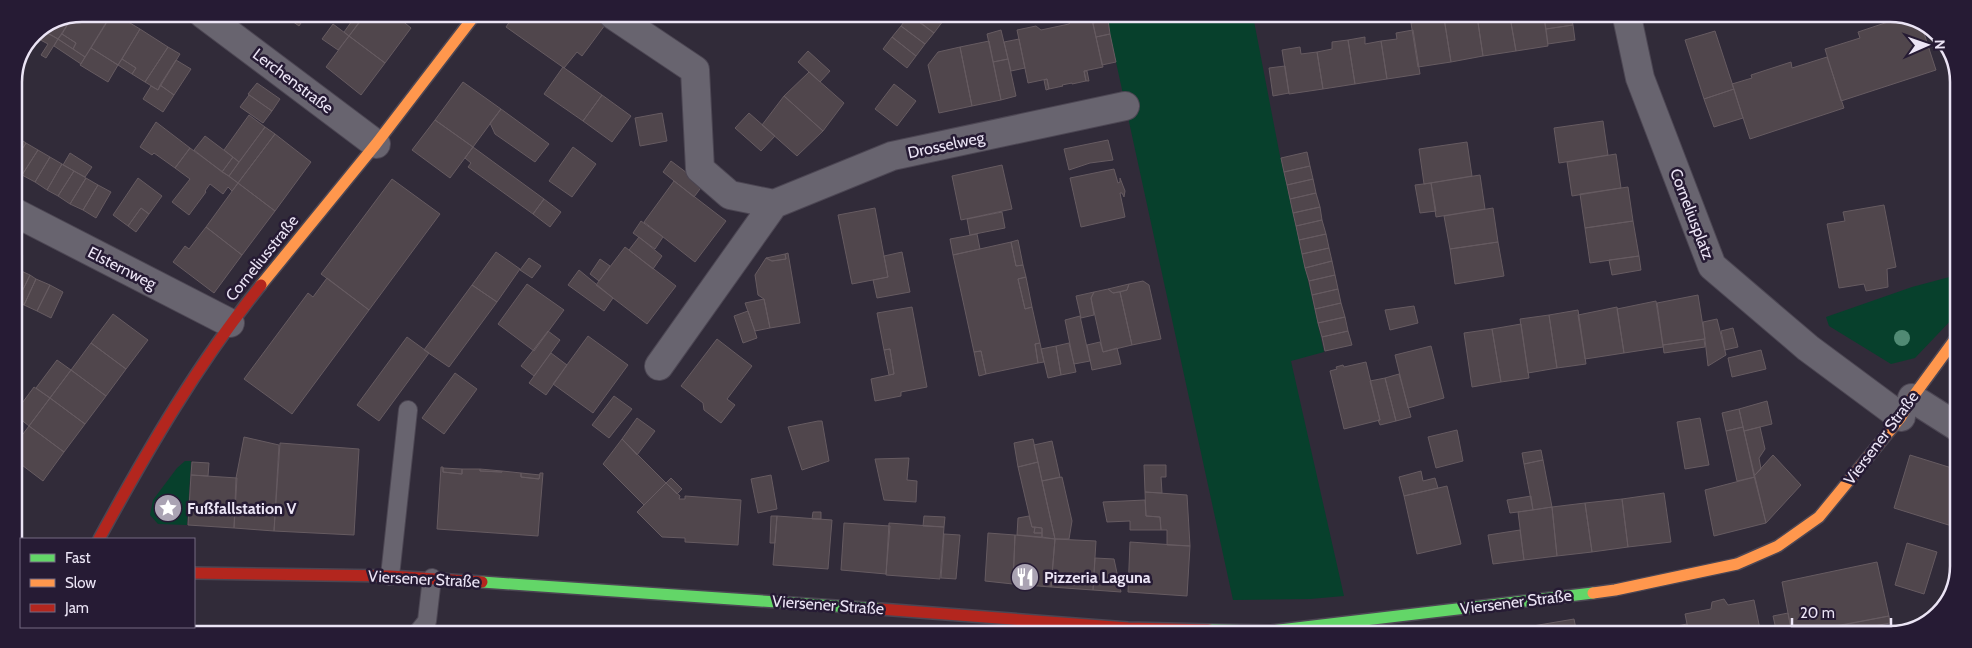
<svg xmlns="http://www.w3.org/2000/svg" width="1972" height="648" font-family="Cabin,sans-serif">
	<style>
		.green { fill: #07402c }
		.building { fill: #50464c; stroke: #665b61 }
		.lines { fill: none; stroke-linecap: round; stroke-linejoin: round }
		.lane-casing { stroke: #4c4653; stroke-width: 20 }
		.street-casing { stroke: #4c4653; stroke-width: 30 }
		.fast-casing { stroke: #4c4653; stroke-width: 14 }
		.slow-casing { stroke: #4c4653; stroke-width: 14 }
		.jam-casing { stroke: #4c4653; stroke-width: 14 }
		.lane { stroke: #68646f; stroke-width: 18 }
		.street { stroke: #68646f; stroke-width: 28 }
		.fast { stroke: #63d668; stroke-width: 11 }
		.slow { stroke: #ff974d; stroke-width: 11 }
		.jam { stroke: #b3261e; stroke-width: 11 }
		.tree { fill: #518a74 }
		.labels { text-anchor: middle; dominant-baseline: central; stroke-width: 5; stroke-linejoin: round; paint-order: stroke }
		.street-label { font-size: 16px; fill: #ebe4f5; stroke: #261b34 }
		.poi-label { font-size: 16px; font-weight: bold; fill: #ebe4f5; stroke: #261b34; text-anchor: start }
		.rim { fill: none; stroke: #ebe4f5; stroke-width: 2.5 }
	</style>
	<rect width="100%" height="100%" fill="#312b39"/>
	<path class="green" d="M1106 16H1253L1280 156 1324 352 1291 361 1344 596 1310 599 1233 600Z
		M1957 275 1956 315 1915 358 1891 364 1829 326 1826 317 1912 287Z
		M185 461H191L187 525 158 524 150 515 153 500 177 468Z"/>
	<path class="building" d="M83 14H96L107 21 85 57 73 49 76 43 62 34 71 19Z
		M112 14H115L140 29 118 65 91 48Z
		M282 14H307L299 26Z
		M357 14 363 18 349 36 344 32Z
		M365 14H394L411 28 385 63 349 36Z
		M514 15H591L605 25 582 56 577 52 564 68 506 27Z
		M805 15H816L812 20Z
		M909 15 934 33 925 44 901 26Z
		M911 15H935L943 21 934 33Z
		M935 15H947L943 21Z
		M1084 16H1091L1103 67 1084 71 1086 81 1072 84V83L1062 85 1063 86 1049 89 1047 79 1028 83 1017 30 1036 26 1041 30 1069 24 1072 18Z
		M1452 16H1477L1483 56 1451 62 1444 18Z
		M1477 16 1510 17 1516 51 1483 56Z
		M1510 17H1544L1548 46 1516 51Z
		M1544 17H1571L1573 25 1546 29Z
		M1911 17 1921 24 1936 70 1841 101 1825 49 1860 38 1858 32 1897 19 1898 22Z
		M1444 18 1451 62 1418 67 1411 23Z
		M71 19 58 39 45 32 48 28Z
		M1108 20 1110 34 1096 37 1093 23Z
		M333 24 349 36 338 50 322 39Z
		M1573 25 1575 40 1548 44 1546 29Z
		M901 26 925 44 916 56 892 37Z
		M140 29 168 47 145 82 132 74 136 68 122 59Z
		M43 30 58 39 46 58 41 55 48 44 33 36Z
		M1001 30 1008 59 993 62 987 34Z
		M1413 30 1420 74 1387 79 1381 41 1397 39 1396 33Z
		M1715 31 1734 89 1704 99 1685 40Z
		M62 34 76 43 73 49 58 39Z
		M1110 34 1116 62 1102 65 1096 37Z
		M349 36 385 63 361 95 326 67Z
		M892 37 916 56 907 68 883 49Z
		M1365 37V44L1381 41 1387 79 1355 84 1348 40Z
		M58 39 85 57 81 64 54 46Z
		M1019 39 1025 68 1011 71 1004 42Z
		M1348 40 1355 84 1323 89 1317 52 1332 49V42Z
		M989 41 1001 100 972 106 960 47Z
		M168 47 180 54 158 90 145 82Z
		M960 47 972 106 939 113 928 65 938 52Z
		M1300 47 1301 54 1317 52 1323 89 1289 94 1282 50Z
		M91 48 118 65 108 82 80 65Z
		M808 51 830 71 820 82 798 62Z
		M1827 57 1844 108 1750 139 1732 84 1752 78 1751 75 1791 62 1792 68Z
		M122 59 136 68 132 74 118 65Z
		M1008 59 1016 96 1001 100 993 62Z
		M176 60 191 69 174 95 160 85Z
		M1285 66 1289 93 1273 96 1269 68Z
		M563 67 602 95 583 121 544 94Z
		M1084 71H1087L1089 81H1086Z
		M809 72 844 103 823 131 784 96Z
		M1047 79 1049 89 1046 90 1044 80Z
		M463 82 501 109 473 147 435 120Z
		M257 83 280 99 272 111 248 94Z
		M894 84 916 101 897 126 875 109Z
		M160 85 174 95 163 112 143 99 151 86 158 90Z
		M1734 89 1743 118 1714 127 1704 99Z
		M249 95 272 111 263 123 240 107Z
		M602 95 631 116 612 142 583 121Z
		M784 96 823 131 797 156 762 125Z
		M501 109 549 144 535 162 495 134 490 123Z
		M662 113 667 141 640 146 635 118Z
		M749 113 775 136 761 151 735 128Z
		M249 115 265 127 239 162 224 150Z
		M435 120 473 147 450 178 412 150Z
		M1603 121 1608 155 1559 163 1554 128Z
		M156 122 190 148 175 168 154 153 152 155 140 147Z
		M265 127 275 134 238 183 229 176Z
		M275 134 311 162 275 211 238 183Z
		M14 135 26 143 14 162Z
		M205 136 233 157 222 172 194 150Z
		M1108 140 1113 160 1090 163 1069 170 1064 149Z
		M1467 142 1472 176 1424 184 1419 149Z
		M26 143 38 150 22 175 14 170V162Z
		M473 147 544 199 533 214 468 167 471 163 465 158Z
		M573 147 596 164 572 197 549 181Z
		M190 148 238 183 232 191 228 187 223 194 210 184 205 191 206 192 189 215 172 202 190 179 175 168Z
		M38 150 50 157 35 182 22 175Z
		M1307 152 1310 166 1284 172 1281 158Z
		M70 153 92 167 85 177 63 165Z
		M1616 154 1621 188 1572 196 1567 162Z
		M50 157 62 164 47 190 35 182Z
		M233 157 239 162 229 176 222 172Z
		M671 161 703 185 694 197 663 172Z
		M62 164 74 171 58 196 47 190Z
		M1002 165 1012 209 961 220 952 176Z
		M1310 166 1313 179 1287 185 1284 172Z
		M1114 169 1118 183 1120 182V178L1125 191 1124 197 1122 193H1120L1125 217 1081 227 1070 178Z
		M74 171 86 178 70 204 58 196Z
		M1480 175 1485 209 1436 217 1431 183Z
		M86 178 98 185 83 210 70 204Z
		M138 178 162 196 149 214 141 208 128 226 113 215Z
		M392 179 440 214 369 310 321 274Z
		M1313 179 1316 193 1290 199 1287 185Z
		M674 181 726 221 695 262 644 222Z
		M238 183 275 211 242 255 206 227Z
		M1431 183 1436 211 1420 213 1415 185Z
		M98 185 111 192 96 218 83 210Z
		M1628 187 1633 221 1585 228 1580 194Z
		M1316 193 1320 207 1293 213 1290 199Z
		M544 199 561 212 550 227 533 214Z
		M1884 205 1896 267 1887 269 1888 287 1866 291 1864 284 1839 288 1827 224 1845 221 1843 212Z
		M1320 207 1322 220 1296 226 1293 213Z
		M141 208 149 214 136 232 128 226Z
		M875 208 888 277 852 284 838 215Z
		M1493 208 1498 242 1450 249 1444 216Z
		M1002 212 1005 228 970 235 967 219Z
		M1322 220 1326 234 1299 240 1296 226Z
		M641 221 663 237 655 249 633 233Z
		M1633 221 1639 256 1590 263 1585 228Z
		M206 227 242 255 214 293 173 262 185 246 189 249Z
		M977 234 980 249 953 255 950 239Z
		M1326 234 1329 248 1302 254 1299 240Z
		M639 237 662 256 653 269 629 250Z
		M1018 240 1023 265 1016 266 1011 242Z
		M1011 242 1016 266 1023 265 1026 277 1018 279 1025 309 1032 307 1040 343 1035 344 1038 363 986 374 981 351 974 352 953 255Z
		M1498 242 1504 276 1455 284 1450 249Z
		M625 247 676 286 647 324 596 285Z
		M1329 248 1332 261 1305 268 1302 254Z
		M496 252 520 269 497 302 472 285Z
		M902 252 910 292 877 298 873 280 888 277 884 256Z
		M788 253 800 323 770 328 764 299 758 295 755 275 766 258 772 261 786 259 785 254Z
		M785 254 786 259 772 261 766 258Z
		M1639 256 1641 270 1612 275 1609 260Z
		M529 258 541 266 532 278 520 270Z
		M600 259 610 266 599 281 590 274Z
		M14 261 19 263 14 275Z
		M1332 261 1335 275 1309 281 1305 268Z
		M17 269 30 275 17 302 14 300V275Z
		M579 270 613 298 604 311 568 285Z
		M30 275 36 279 24 305 17 302Z
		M1335 275 1338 289 1312 295 1309 281Z
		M1026 277 1032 307 1025 309 1018 279Z
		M327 278 369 310 292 414 244 379 308 293 313 297Z
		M36 279 50 285 37 311 24 305Z
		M1143 281 1149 285 1161 339 1132 345 1120 292 1127 290 1129 284Z
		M527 284 564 310 534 351 498 324Z
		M1129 284 1127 290 1113 293 1108 289Z
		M50 285 63 292 51 318 37 311Z
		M472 285 497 302 449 367 424 350Z
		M1108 289 1113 293 1120 292 1132 345 1103 352 1091 298 1094 292Z
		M1338 289 1341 303 1315 309 1312 295Z
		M1094 292 1091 298 1094 315 1081 318 1076 296Z
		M1698 295 1705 339 1663 345 1657 303Z
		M764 299 770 328 755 331 745 303Z
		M1656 301 1663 347 1624 353 1617 309Z
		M1341 303 1345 317 1318 323 1315 309Z
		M1414 306 1418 323 1390 330 1385 310Z
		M912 307 927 387 901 392V396L875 401 871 379 894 374 890 349 884 350 877 313Z
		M1617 307 1624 353 1585 359 1578 315Z
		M1578 310 1586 364 1557 368 1549 315Z
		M748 311 757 338 743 343 734 316Z
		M113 314 148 340 126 369 91 343Z
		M1549 315 1557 368 1528 373 1520 319Z
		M1080 316 1090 361 1074 364 1065 320Z
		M1345 317 1348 331 1322 337 1318 323Z
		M1717 319 1726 355 1708 366 1703 322Z
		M1521 324 1529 378 1501 382 1492 329Z
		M1733 328 1738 347 1725 350 1721 331Z
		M1492 329 1501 382 1472 387 1464 333Z
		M548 331 560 340 534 376 521 366Z
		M1348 331 1352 345 1325 351 1322 337Z
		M588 336 628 365 593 413 553 384Z
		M407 337 429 353 379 421 357 405Z
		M717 339 752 366 727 399 735 405 721 423 704 410 703 403 681 386Z
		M1704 339 1705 347 1664 353 1663 345Z
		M1100 342 1103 352 1117 348 1121 364 1092 370 1087 345Z
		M91 343 126 369 106 396 71 370Z
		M1040 343 1044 362 1038 363 1035 344Z
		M1069 343 1076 372 1061 375 1056 346Z
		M1056 346 1061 375 1048 378 1041 349Z
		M1431 346 1444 398 1408 408 1395 355Z
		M890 349 894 374 889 375 884 350Z
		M1761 350 1766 369 1732 377 1728 358Z
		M981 351 986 374 979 376 974 352Z
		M551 353 567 365 546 395 529 383Z
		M57 360 71 370 50 398 36 388Z
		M1366 362 1380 420 1344 429 1330 371 1337 369 1336 367 1343 365 1344 367Z
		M71 370 106 396 85 424 50 398Z
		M455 373 477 389 444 434 422 418Z
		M1399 374 1411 417 1396 421 1385 378Z
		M1385 378 1396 421 1380 425 1378 420H1380L1370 381Z
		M34 387 50 398 29 426 14 414Z
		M614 396 632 409 609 438 592 425Z
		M50 398 85 424 64 452 29 426Z
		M1767 401 1772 424 1744 431 1739 409Z
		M1739 409 1743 427 1726 431 1722 413Z
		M637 418 655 431 637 455 622 439Z
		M1700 418 1709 465 1685 469 1677 422Z
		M818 421H822L829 461 802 470 788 427Z
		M29 426 64 452 43 481 14 459V446Z
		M1743 427 1755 477 1737 481 1726 431Z
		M1760 427 1765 449 1759 458 1761 469 1754 476 1744 431Z
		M1457 430 1463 461 1436 468 1428 437Z
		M244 437 279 445 274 531 234 528 236 478Z
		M622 439 666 483 644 505 603 464Z
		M1033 439 1038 462 1018 467 1014 443Z
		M1052 441 1060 477 1042 481 1034 445Z
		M280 443 359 449 354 535 274 531Z
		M1541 450 1543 460 1524 464 1522 453Z
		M1773 455 1801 485 1766 523 1754 476Z
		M1910 455 1955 469V527L1894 508Z
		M909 458 907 480 917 481 916 502 884 500 875 459Z
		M1543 460 1552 507 1533 510 1524 464Z
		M192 462 209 463 208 476 191 475Z
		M1038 462 1042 481 1055 539 1042 537V528L1032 527 1018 467Z
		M1144 465H1166V477H1161L1162 493 1145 492Z
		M441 467H443V472L462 474V469H480V471L502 472V471L521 473V477L539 479 540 473H543L538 536 437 529Z
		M443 468 462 469V474L443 472Z
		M480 469 502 471V472L480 471Z
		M1421 471 1423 481 1435 478 1438 488 1404 496 1399 477Z
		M521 473 540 475 539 479 521 477Z
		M191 475 237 478 234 528 188 525Z
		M771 475 777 509 758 513 751 479Z
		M1062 477 1072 521 1069 539H1055L1042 481Z
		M1755 477 1766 523 1714 536 1705 490Z
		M671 478 682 489 677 494 666 483Z
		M666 483 680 496 679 499H685V496L741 500 738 545 685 542V538L662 537 637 512Z
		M1447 486 1461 544 1417 554 1404 496Z
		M1145 492 1187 495 1190 546 1167 545V530H1161L1160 517 1146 516Z
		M1664 493 1671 542 1628 547 1622 499Z
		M1531 496 1533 510 1510 513 1507 500Z
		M1622 499 1628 547 1592 552 1585 503Z
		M1145 500 1146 516 1160 517 1161 530H1130V521L1107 522 1103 502Z
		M1585 503 1592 552 1557 556 1552 507Z
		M1552 507 1557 556 1524 560 1518 512Z
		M813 512H821V519H812Z
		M771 516H777L775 543H770Z
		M777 516 832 520 828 569 773 565Z
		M924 516 945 517 944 527 923 526Z
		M1029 516 1032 527H1035L1034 533H1042V537L1017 535 1018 518Z
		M844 523 890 526 886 574 841 570Z
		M889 523 944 527 940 579 886 575Z
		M1035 527 1042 528V533H1034Z
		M1520 530 1524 560 1493 564 1488 535Z
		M988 533 1015 535 1013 584 985 581Z
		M944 534 960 535 956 579 941 578Z
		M1015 535 1055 539 1051 587 1013 584Z
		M1055 539 1096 541 1093 590 1051 587Z
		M1130 542 1190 546 1187 596 1128 592Z
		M1907 543 1937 552 1924 594 1895 585Z
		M1095 558 1114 559 1121 592 1093 590Z
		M1877 562 1889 616 1792 634 1782 582Z
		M1724 599 1728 605 1754 600 1761 634H1689L1685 614 1711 609 1712 602Z
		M1788 613 1792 634H1777L1773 616Z
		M1889 616 1890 623 1831 634H1797Z
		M1574 619 1577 634H1529L1527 627Z
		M1687 624 1689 634H1662L1661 629Z
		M573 626 612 629V632H573Z
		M101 627H144V631H101Z
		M612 629 649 631V632H612Z"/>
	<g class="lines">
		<defs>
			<path id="lane" d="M390 576 408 410
				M419 631 427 621 432 578"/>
			<path id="street" d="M203 14 376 144
				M613 15 695 70 700 169 730 195 774 204 659 366
				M1627 17 1640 78 1712 266 1808 348 1901 417
				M774 204 892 156 1125 106
				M14 212 230 323
				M1912 398 1956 426
				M14 570H21"/>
			<path id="fast" d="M482 582 880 609
				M1210 630 1271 631 1593 593"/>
			<path id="slow" d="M261 285 376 144 475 15
				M1593 593 1615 590 1737 564 1778 546 1819 517 1901 417 1912 398 1956 338"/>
			<path id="jam" d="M99 539C147 451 198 363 261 285
				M194 573 390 576 482 582
				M880 609 1128 628 1210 630"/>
		</defs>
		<use href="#lane" class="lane-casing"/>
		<use href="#street" class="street-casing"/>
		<use href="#fast" class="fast-casing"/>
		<use href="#slow" class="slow-casing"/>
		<use href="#jam" class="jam-casing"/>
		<use href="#lane" class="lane"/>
		<use href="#street" class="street"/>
		<use href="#fast" class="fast"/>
		<use href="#slow" class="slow"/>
		<use href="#jam" class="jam"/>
	</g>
	<circle class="tree" cx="1902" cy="338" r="8"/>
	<defs>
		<symbol id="sight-disc" viewBox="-11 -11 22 22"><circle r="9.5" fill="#aaa3b3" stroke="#261b34"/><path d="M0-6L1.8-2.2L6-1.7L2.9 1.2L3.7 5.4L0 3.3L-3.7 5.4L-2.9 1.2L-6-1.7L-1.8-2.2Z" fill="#fff"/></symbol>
		<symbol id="restaurant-disc" viewBox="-11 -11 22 22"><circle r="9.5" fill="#aaa3b3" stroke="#261b34"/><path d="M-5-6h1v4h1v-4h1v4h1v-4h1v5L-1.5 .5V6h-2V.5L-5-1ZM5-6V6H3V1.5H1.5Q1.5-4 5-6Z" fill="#fff"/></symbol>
	</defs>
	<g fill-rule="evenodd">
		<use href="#sight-disc" x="152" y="492" width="32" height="32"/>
		<use href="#restaurant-disc" x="1009" y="561" width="32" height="32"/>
	</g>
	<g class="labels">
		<g class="street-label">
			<text transform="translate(293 81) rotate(37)">Lerchenstraße</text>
			<text transform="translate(946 145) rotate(-12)">Drosselweg</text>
			<text transform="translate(1692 214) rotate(69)">Corneliusplatz</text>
			<text transform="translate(262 258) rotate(-51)">Corneliusstraße</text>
			<text transform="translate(122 268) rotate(27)">Elsternweg</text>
			<text transform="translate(1881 438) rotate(-53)">Viersener Straße</text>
			<text transform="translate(424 579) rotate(3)">Viersener Straße</text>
			<text transform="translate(1516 602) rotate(-7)">Viersener Straße</text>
			<text transform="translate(828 605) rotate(4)">Viersener Straße</text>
		</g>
		<g class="poi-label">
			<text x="187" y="508">Fußfallstation V</text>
			<text x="1044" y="577">Pizzeria Laguna</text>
		</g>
	</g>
	<path d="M0 0H1972V648H0ZM82 22H1890A60 60 0 0 1 1950 82V566A60 60 0 0 1 1890 626H82A60 60 0 0 1 22 566V82A60 60 0 0 1 82 22Z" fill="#261b34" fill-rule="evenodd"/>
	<path class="rim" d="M82 22H1890A60 60 0 0 1 1950 82V566A60 60 0 0 1 1890 626H82A60 60 0 0 1 22 566V82A60 60 0 0 1 82 22Z"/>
	<rect x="20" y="538" width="175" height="90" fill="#261b34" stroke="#756b81"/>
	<rect x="30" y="554" width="25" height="8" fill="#63d668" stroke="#756b81"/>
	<text x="65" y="563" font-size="15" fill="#ebe4f5">Fast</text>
	<rect x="30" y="579" width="25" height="8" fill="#ff974d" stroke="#756b81"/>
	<text x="65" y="588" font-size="15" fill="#ebe4f5">Slow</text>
	<rect x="30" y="604" width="25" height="8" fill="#b3261e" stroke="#756b81"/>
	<text x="65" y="613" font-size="15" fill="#ebe4f5">Jam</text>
	<g transform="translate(1927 45) rotate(88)" stroke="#261b34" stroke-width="4" paint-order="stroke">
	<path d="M0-4L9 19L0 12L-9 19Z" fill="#ebe4f5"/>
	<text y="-8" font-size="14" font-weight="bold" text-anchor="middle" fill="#ebe4f5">N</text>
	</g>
	<path d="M1792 618v8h99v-8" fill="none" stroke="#ebe4f5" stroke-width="2.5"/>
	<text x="1800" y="618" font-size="15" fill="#ebe4f5" stroke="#261b34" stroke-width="4" paint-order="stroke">20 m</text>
</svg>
